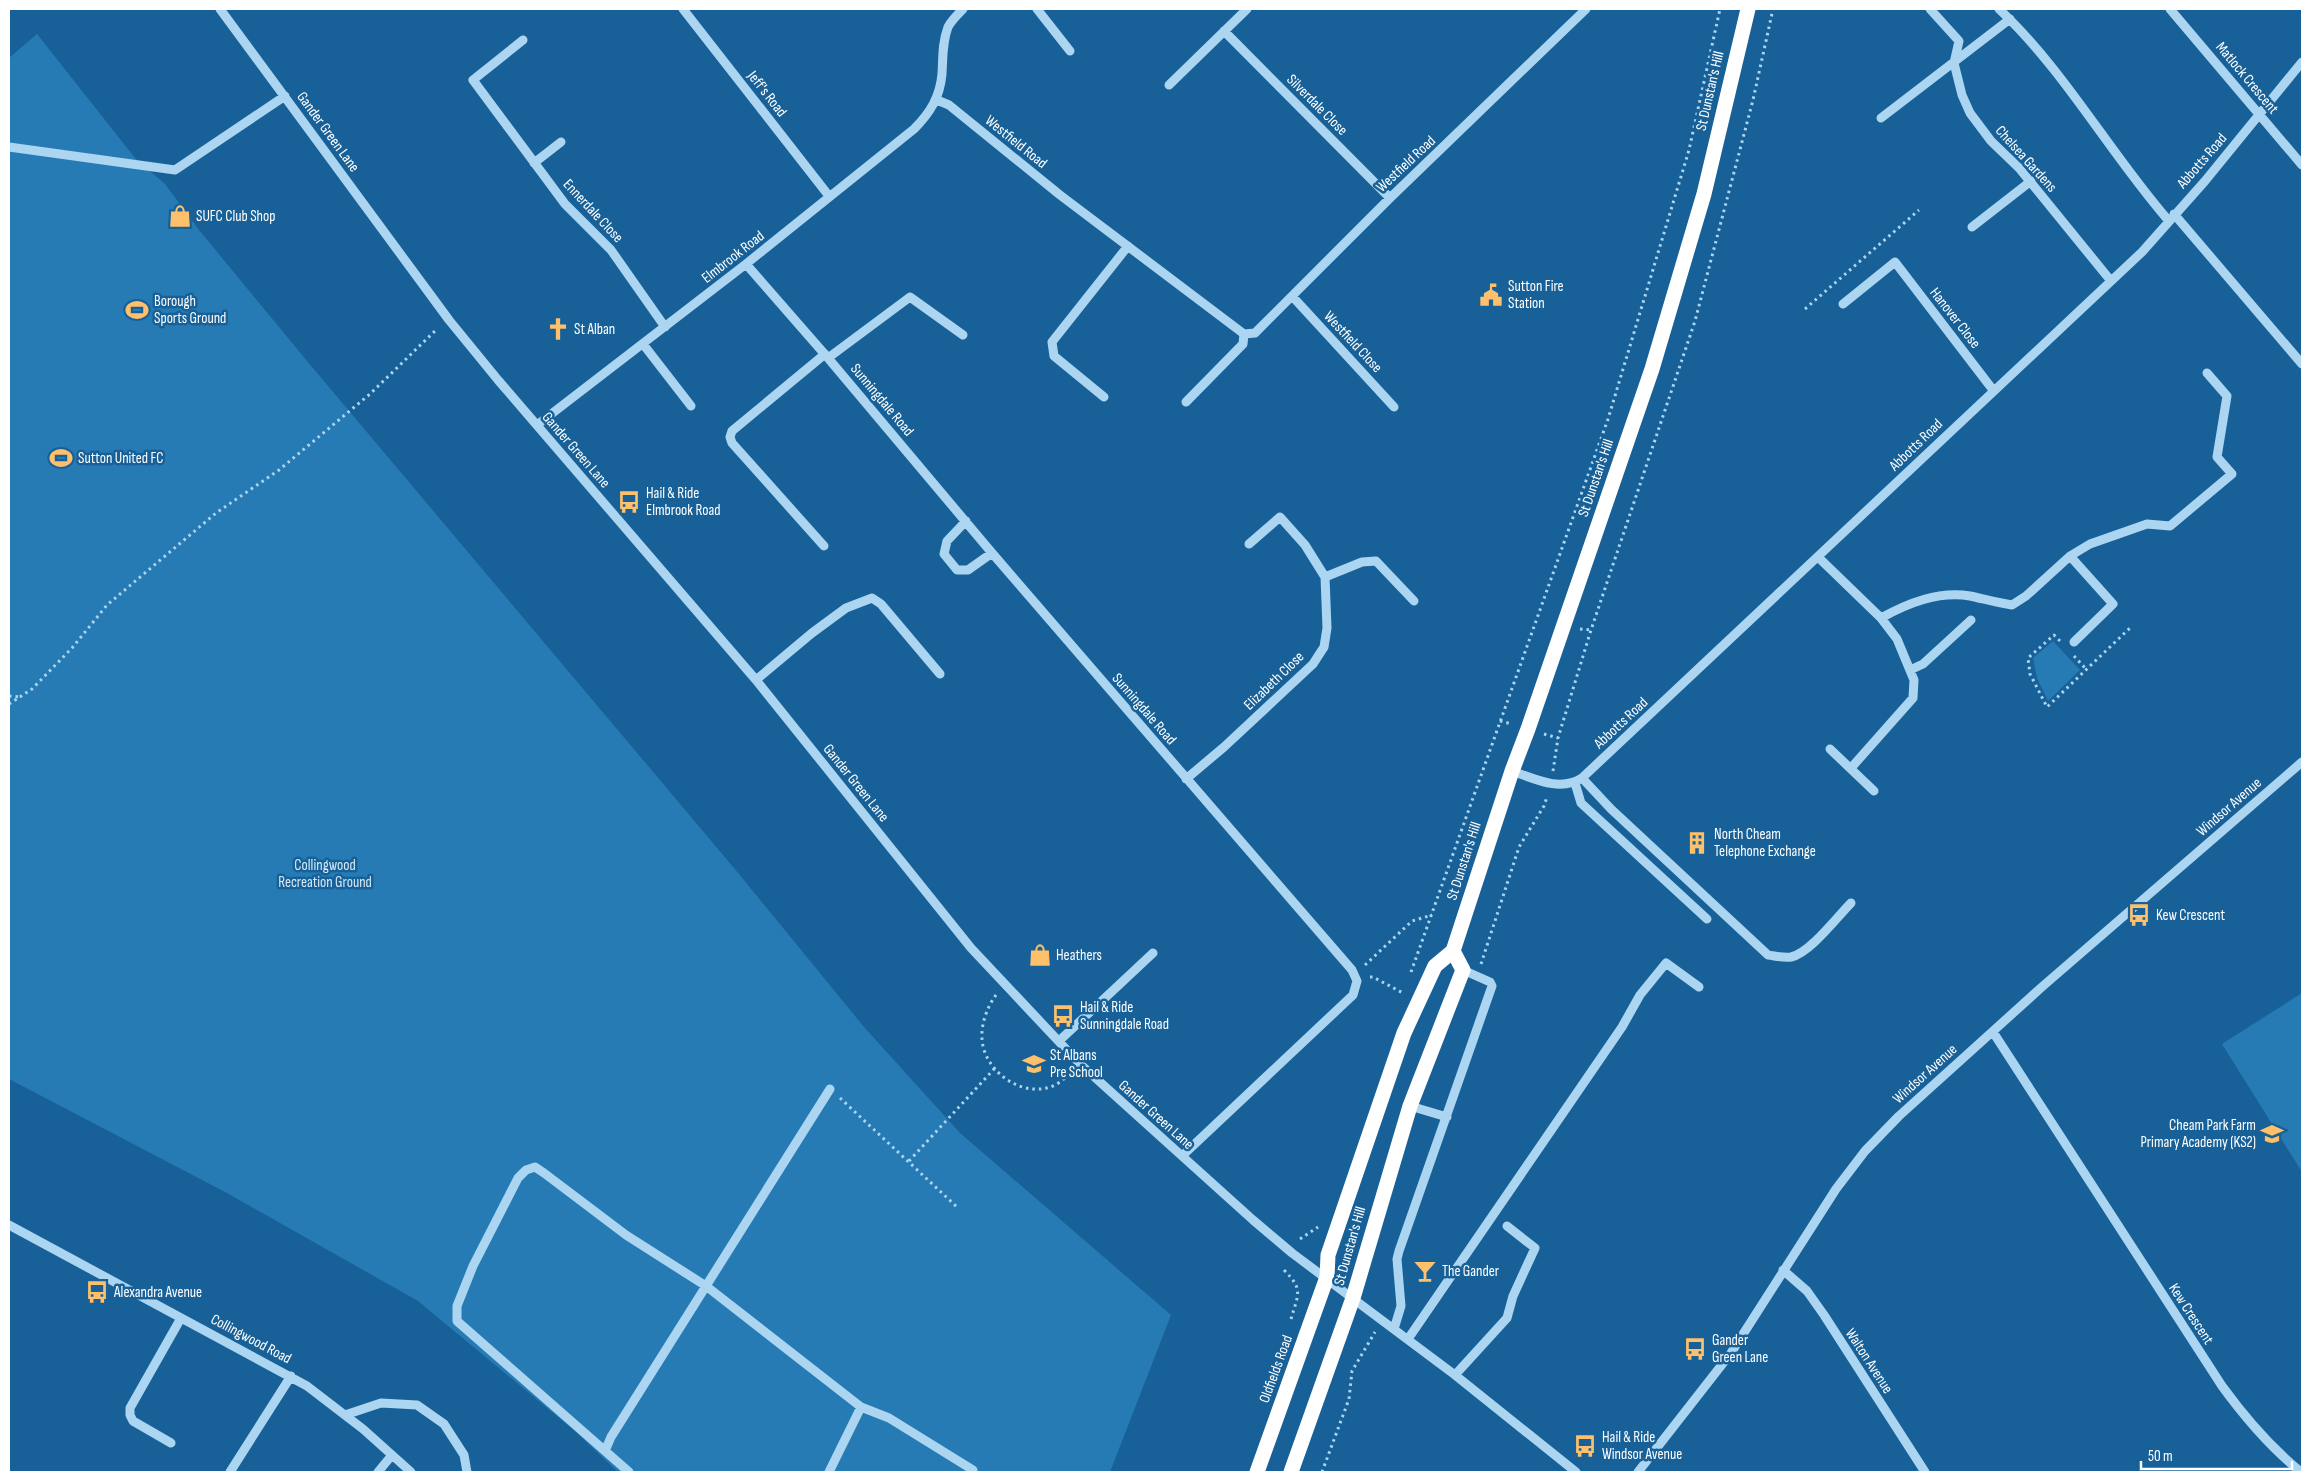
<svg xmlns="http://www.w3.org/2000/svg" width="2311" height="1481" font-family="'Sofia Sans Condensed',sans-serif">
	<style>
		.green { fill: #277bb4 }
		.lines { fill: none; stroke-linecap: round; stroke-linejoin: round }
		.path { stroke: #abd5f1; stroke-width: 3; stroke-dasharray: 2.5 4; stroke-linecap: butt }
		.minor { stroke: #abd5f1; stroke-width: 9 }
		.highway { stroke: #fff; stroke-width: 15 }
		.labels { text-anchor: middle; dominant-baseline: central; stroke-width: 5; stroke-linejoin: round; paint-order: stroke }
		.street-label { font-size: 15px; fill: #fff; stroke: #186198 }
		.poi-label { font-size: 15px; fill: #fff; stroke: #186198; text-anchor: start }
		.park-label { font-size: 15px; fill: #d3ebfc; stroke: #186198 }
	</style>
	<rect width="100%" height="100%" fill="#186198"/>
	<path class="green" d="M37 34 135 158 165 184 199 230 307 361 734 868 864 1027 960 1133 1171 1315 1110 1472H618L575 1431 418 1301 227 1193 9 1079V58Z
		M2053 641 2080 670 2048 701 2037 678 2033 658Z
		M2302 993V1172L2222 1044Z"/>
	<g class="lines">
		<path class="path" d="M1805 309 1919 210
			M1580 629 1591 630
			M2060 641 2054 635 2028 658 2030 674 2047 707 2132 626
			M2074 656 2086 669
			M9 696 21 697
			M9 704 32 689 72 648 107 605 216 513 279 470 370 394 437 329
			M1500 721 1512 724
			M1544 734 1558 738
			M1553 771 1558 738 1591 630 1695 321 1753 100 1773 9
			M1481 964 1519 847 1544 806 1547 797
			M1365 965 1412 921 1432 915
			M1411 972 1608 419 1689 150 1720 9
			M1370 977H1373L1403 993
			M996 995C987 1007 981 1024 982 1039 984 1072 1024 1100 1055 1085 1061 1082 1066 1077 1071 1073
			M840 1098 957 1207
			M909 1161 995 1068
			M1300 1239 1318 1227
			M1284 1270C1304 1290 1298 1294 1291 1319
			M1322 1472 1349 1399 1352 1371 1375 1332"/>
		<path class="minor" d="M220 9 449 320 498 380 756 680 971 948 1080 1064 1253 1220 1292 1253 1455 1375 1576 1472
			M683 9 829 196
			M1037 9 1070 51
			M1930 9 1959 41 1954 63 1962 95 1970 113 1991 141 2019 168 2111 281
			M1999 9C2065 71 2109 152 2168 220
			M2170 9 2302 165
			M1224 31 1390 198
			M523 40 473 80 565 204 611 250 665 327
			M1169 85 1247 9
			M937 100 949 105 1060 195 1244 334
			M1881 118 2010 19
			M9 147 175 170 285 96
			M534 163 561 142
			M2174 214 2302 364
			M1972 227 2031 181
			M746 264 828 358 992 553 1352 970 1357 981 1353 995 1182 1156
			M1292 296 1394 407
			M1843 304 1895 262 1993 390
			M643 344 691 406
			M828 358 910 297 963 335
			M1104 397 1054 356 1052 342 1128 246
			M1186 402 1243 344 1244 334 1255 333 1390 198 1586 9
			M537 425 746 264 914 129C930 113 940 97 942 74 943 58 942 43 948 27 951 21 958 14 963 9
			M966 521 947 541 944 554 957 570H968L992 553
			M824 546 732 443 730 437 732 431 825 354
			M2070 556 2113 604 2074 642
			M1818 557 1881 618 1897 639 1914 680 1913 698 1851 768
			M1325 577 1362 562 1376 561 1414 601
			M1881 618C1908 603 1938 591 1970 596 1984 599 1998 603 2012 605L2026 596 2070 556 2090 544 2147 524 2170 526 2232 474 2217 457 2227 396 2207 373
			M1910 670 1923 664 1971 620
			M756 680 812 633 846 608 872 598 881 604 940 674
			M1830 749 1874 791
			M1512 771C1535 779 1560 792 1582 778L2142 252 2205 181 2302 62
			M1582 778 1611 809 1768 955C1776 956 1783 958 1791 957 1810 953 1837 917 1851 903
			M1186 779 1224 747 1313 664 1324 647 1327 628 1325 577 1305 545 1280 517 1249 544
			M1575 783 1581 803 1707 919
			M1993 1032 2222 1386C2246 1419 2270 1447 2301 1472
			M1059 1041 1153 953
			M1410 1106 1447 1117
			M9 1225 307 1386 363 1429 411 1472
			M1783 1270 1807 1291 1824 1315 1925 1472
			M1394 1329 1401 1306 1397 1259 1399 1251 1492 986 1490 982 1463 970
			M1408 1339 1622 1027 1640 995 1666 963 1699 987
			M1455 1375 1507 1318 1513 1296 1535 1248 1507 1226
			M345 1415 381 1403 417 1405 444 1424 464 1455 467 1472
			M171 1443 133 1421 130 1415V1408L181 1318
			M605 1451 611 1437 830 1089
			M230 1472 291 1376
			M378 1472 392 1455
			M629 1472 457 1321V1306L473 1266 518 1178 526 1170 535 1167 544 1173 626 1235 706 1286 861 1407 889 1418 973 1470
			M829 1472 861 1407
			M1638 1472 1731 1353 1836 1189 1865 1151 1899 1116 2043 986 2302 762"/>
		<path class="highway" d="M1257 1472 1327 1277 1328 1255 1404 1033 1435 966 1453 951 1512 771 1528 729 1652 369 1704 194 1748 9
			M1291 1472 1353 1298 1410 1106 1463 970 1453 951"/>
	</g>
	<defs>
		<symbol id="shop-bare" viewBox="-9 -9 18 18"><path d="M-5-2.5h2.3a2.7 3.5 0 0 1 5.4 0H5L5.5 6h-11ZM-1.5-2.5h3a1.5 2.3 0 0 0-3 0Z" fill="#ffc06b" stroke="#186198" stroke-width="2.5" paint-order="stroke"/></symbol>
		<symbol id="civic-bare" viewBox="-9 -9 18 18"><path d="M-.6-6.5H3V-4.5H.6V-3L4-1V1h2V6H-6V1h2V-1L-.6-3ZM-1.2 2.5V6h2.4V2.5Z" fill="#ffc06b" stroke="#186198" stroke-width="2.5" paint-order="stroke"/></symbol>
		<symbol id="stadium-bare" viewBox="-9 -9 18 18"><path d="M0-5a6.5 5 0 1 0 0 10a6.5 5 0 1 0 0-10ZM-3.5-1.8h7v3.6h-7Z" fill="#ffc06b" stroke="#186198" stroke-width="2.5" paint-order="stroke"/></symbol>
		<symbol id="church-bare" viewBox="-9 -9 18 18"><path d="M-1.2-6h2.4v3.5h3.3v2.4h-3.3V6h-2.4V-.1h-3.3v-2.4h3.3Z" fill="#ffc06b" stroke="#186198" stroke-width="2.5" paint-order="stroke"/></symbol>
		<symbol id="bus-bare" viewBox="-9 -9 18 18"><path d="M-5-6H5V4H4V6H2V4H-2V6H-4V4H-5ZM-3.5-4V0h7V-4ZM-3.5 1.2v1.5H-2V1.2ZM2 1.2v1.5H3.5V1.2Z" fill="#ffc06b" stroke="#186198" stroke-width="2.5" paint-order="stroke"/></symbol>
		<symbol id="building-bare" viewBox="-9 -9 18 18"><path d="M-4-6H4V6H1V3H-1V6H-4ZM-2.5-4.3h1.7v1.8h-1.7ZM.8-4.3h1.7v1.8H.8ZM-2.5-1h1.7V.8h-1.7ZM.8-1h1.7V.8H.8Z" fill="#ffc06b" stroke="#186198" stroke-width="2.5" paint-order="stroke"/></symbol>
		<symbol id="school-bare" viewBox="-9 -9 18 18"><path d="M0-5L7-2L0 1L-7-2ZM-4 1L0 2.5L4 1V4Q0 6-4 4Z" fill="#ffc06b" stroke="#186198" stroke-width="2.5" paint-order="stroke"/></symbol>
		<symbol id="bar-bare" viewBox="-9 -9 18 18"><path d="M-6-5H6L.8 .8V4.5H3.5V6h-7V4.5H-.8V.8Z" fill="#ffc06b" stroke="#186198" stroke-width="2.5" paint-order="stroke"/></symbol>
	</defs>
	<g fill-rule="evenodd">
		<use href="#shop-bare" x="164" y="200" width="32" height="32"/>
		<use href="#civic-bare" x="1475" y="279" width="32" height="32"/>
		<use href="#stadium-bare" x="121" y="294" width="32" height="32"/>
		<use href="#church-bare" x="542" y="313" width="32" height="32"/>
		<use href="#stadium-bare" x="45" y="442" width="32" height="32"/>
		<use href="#bus-bare" x="613" y="486" width="32" height="32"/>
		<use href="#building-bare" x="1681" y="827" width="32" height="32"/>
		<use href="#bus-bare" x="2123" y="899" width="32" height="32"/>
		<use href="#shop-bare" x="1024" y="939" width="32" height="32"/>
		<use href="#bus-bare" x="1047" y="1000" width="32" height="32"/>
		<use href="#school-bare" x="1018" y="1048" width="32" height="32"/>
		<use href="#school-bare" x="2256" y="1118" width="32" height="32"/>
		<use href="#bar-bare" x="1409" y="1255" width="32" height="32"/>
		<use href="#bus-bare" x="81" y="1276" width="32" height="32"/>
		<use href="#bus-bare" x="1679" y="1333" width="32" height="32"/>
		<use href="#bus-bare" x="1569" y="1430" width="32" height="32"/>
	</g>
	<g class="labels">
		<g class="street-label">
			<text transform="translate(2247 78) rotate(50)">Matlock Crescent</text>
			<text transform="translate(1710 91) rotate(-77)">St Dunstan's Hill</text>
			<text transform="translate(767 94) rotate(52)">Jeff's Road</text>
			<text transform="translate(1317 105) rotate(45)">Silverdale Close</text>
			<text transform="translate(328 132) rotate(54)">Gander Green Lane</text>
			<text transform="translate(1016 142) rotate(39)">Westfield Road</text>
			<text transform="translate(2026 159) rotate(48)">Chelsea Gardens</text>
			<text transform="translate(2202 161) rotate(-49)">Abbotts Road</text>
			<text transform="translate(1406 164) rotate(-43)">Westfield Road</text>
			<text transform="translate(593 211) rotate(47)">Ennerdale Close</text>
			<text transform="translate(733 257) rotate(-38)">Elmbrook Road</text>
			<text transform="translate(1955 318) rotate(52)">Hanover Close</text>
			<text transform="translate(1353 342) rotate(47)">Westfield Close</text>
			<text transform="translate(882 400) rotate(50)">Sunningdale Road</text>
			<text transform="translate(1916 445) rotate(-44)">Abbotts Road</text>
			<text transform="translate(576 450) rotate(49)">Gander Green Lane</text>
			<text transform="translate(1596 478) rotate(-71)">St Dunstan's Hill</text>
			<text transform="translate(1274 681) rotate(-44)">Elizabeth Close</text>
			<text transform="translate(1144 709) rotate(49)">Sunningdale Road</text>
			<text transform="translate(1621 723) rotate(-43)">Abbotts Road</text>
			<text transform="translate(856 783) rotate(51)">Gander Green Lane</text>
			<text transform="translate(2229 807) rotate(-41)">Windsor Avenue</text>
			<text transform="translate(1464 861) rotate(-72)">St Dunstan's Hill</text>
			<text transform="translate(1925 1074) rotate(-42)">Windsor Avenue</text>
			<text transform="translate(1156 1115) rotate(42)">Gander Green Lane</text>
			<text transform="translate(1350 1246) rotate(-74)">St Dunstan's Hill</text>
			<text transform="translate(2191 1314) rotate(57)">Kew Crescent</text>
			<text transform="translate(251 1339) rotate(28)">Collingwood Road</text>
			<text transform="translate(1869 1361) rotate(57)">Walton Avenue</text>
			<text transform="translate(1276 1369) rotate(-70)">Oldfields Road</text>
		</g>
		<g class="poi-label">
			<text x="196" y="216">SUFC Club Shop</text>
			<text x="1508" y="286">Sutton Fire<tspan x="1508" dy="17">Station</tspan></text>
			<text x="154" y="301">Borough<tspan x="154" dy="17">Sports Ground</tspan></text>
			<text x="574" y="329">St Alban</text>
			<text x="78" y="458">Sutton United FC</text>
			<text x="646" y="493">Hail &amp; Ride<tspan x="646" dy="17">Elmbrook Road</tspan></text>
			<text x="1714" y="834">North Cheam<tspan x="1714" dy="17">Telephone Exchange</tspan></text>
			<text x="2156" y="915">Kew Crescent</text>
			<text x="1056" y="955">Heathers</text>
			<text x="1080" y="1007">Hail &amp; Ride<tspan x="1080" dy="17">Sunningdale Road</tspan></text>
			<text x="1050" y="1055">St Albans<tspan x="1050" dy="17">Pre School</tspan></text>
			<text x="2256" y="1125" text-anchor="end">Cheam Park Farm<tspan x="2256" dy="17">Primary Academy (KS2)</tspan></text>
			<text x="1442" y="1271">The Gander</text>
			<text x="114" y="1292">Alexandra Avenue</text>
			<text x="1712" y="1340">Gander<tspan x="1712" dy="17">Green Lane</tspan></text>
			<text x="1602" y="1437">Hail &amp; Ride<tspan x="1602" dy="17">Windsor Avenue</tspan></text>
		</g>
		<g class="park-label">
			<text x="325" y="865">Collingwood<tspan x="325" dy="17">Recreation Ground</tspan></text>
		</g>
	</g>
	<rect width="2311" height="1481" fill="none" stroke="#ffffff" stroke-width="20"/>
	<path d="M2141 1461v8h151v-8" fill="none" stroke="#ffffff" stroke-width="2.5"/>
	<text x="2148" y="1461" font-size="15" fill="#ffffff" stroke="#186198" stroke-width="4" paint-order="stroke">50 m</text>
</svg>
